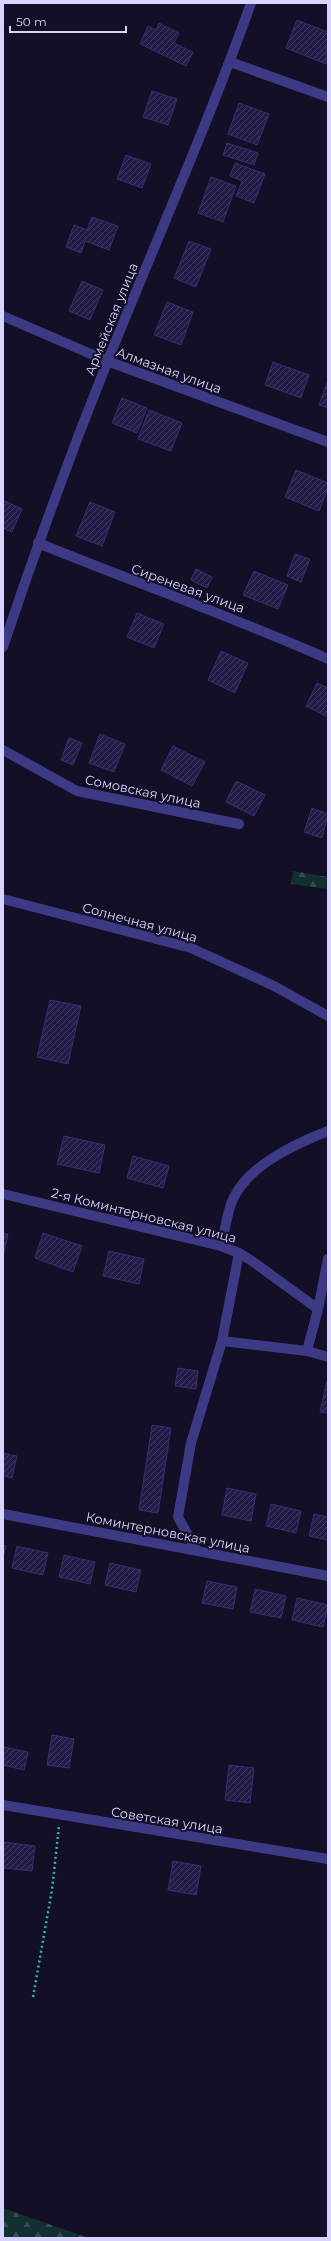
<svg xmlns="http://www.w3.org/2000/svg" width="331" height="2241" font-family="Montserrat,sans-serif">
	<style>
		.forest { fill: url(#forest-firs) }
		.building { fill: url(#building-hatch); stroke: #3b2d73 }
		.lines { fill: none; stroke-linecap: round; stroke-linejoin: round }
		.path { stroke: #2fb8b0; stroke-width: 2.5; stroke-dasharray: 2 3; stroke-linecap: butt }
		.minor { stroke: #3d3a85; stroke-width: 10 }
		.tertiary { stroke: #3d3a85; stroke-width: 10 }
		.labels { text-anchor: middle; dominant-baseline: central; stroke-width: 4; stroke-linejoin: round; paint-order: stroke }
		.street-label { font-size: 13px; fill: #d9d4ff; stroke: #130f26 }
	</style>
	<defs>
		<pattern id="forest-firs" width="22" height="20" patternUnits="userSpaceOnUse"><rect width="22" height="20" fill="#12302f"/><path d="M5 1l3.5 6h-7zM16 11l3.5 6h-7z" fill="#344d4e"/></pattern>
		<pattern id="building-hatch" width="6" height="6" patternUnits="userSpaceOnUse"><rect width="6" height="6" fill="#241b47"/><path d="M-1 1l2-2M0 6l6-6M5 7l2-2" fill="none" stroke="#433b63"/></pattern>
	</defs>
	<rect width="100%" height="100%" fill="#130f26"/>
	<path class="forest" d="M293 871 328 877V889L291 884Z
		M3 2208 83 2236 91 2238H3Z"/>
	<path class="building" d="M297 20 328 32 326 64 286 48Z
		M159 23 179 33 174 43 193 52 186 66 140 44 148 26 156 30Z
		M152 91 177 99 168 125 143 117Z
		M239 103 269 114 257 145 228 134Z
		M227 143 258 153 254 165 223 155Z
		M126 155 151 164 142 188 117 179Z
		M235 163 265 174 254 203 236 196 242 181 230 176Z
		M211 177 236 186 223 222 198 213Z
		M92 217 118 226 109 250 85 241 81 253 66 247 74 225 87 230Z
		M189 241 211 249 196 287 174 278Z
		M82 281 103 290 90 320 69 311Z
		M167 302 193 312 181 345 154 335Z
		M273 362 309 375 301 398 265 385Z
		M328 380V408L319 405Z
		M122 398 147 408 137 433 112 423Z
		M149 410 182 423 171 451 138 439Z
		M296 470 328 483V488L319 511 285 497Z
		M3 500 22 509 12 532 3 528Z
		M90 502 115 512 102 546 76 536Z
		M295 554 310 559 301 582 287 576Z
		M196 569 212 577 207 588 191 580Z
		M254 571 288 585 278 609 243 595Z
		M137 613 164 624 154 648 127 637Z
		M221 651 248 663 235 693 208 680Z
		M317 683 328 688V717L306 706Z
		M100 734 125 744 114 772 89 763Z
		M69 738 82 743 73 765 61 760Z
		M173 746 205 762 192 786 161 770Z
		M236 781 265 795 254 816 226 802Z
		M312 808 328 814 322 838 304 832Z
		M50 1000 81 1006 68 1064 37 1057Z
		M64 1136 105 1145 99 1173 57 1164Z
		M133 1156 169 1166 163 1188 127 1178Z
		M3 1233 8 1234 3 1257Z
		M43 1233 82 1246 73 1272 35 1258Z
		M109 1251 144 1259 139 1284 103 1276Z
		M178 1368 198 1371 196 1389 175 1386Z
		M327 1381 328 1382V1413L320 1412Z
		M152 1425 171 1428 158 1513 139 1510Z
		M3 1453 17 1456 12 1478 3 1476Z
		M227 1488 256 1494 251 1521 222 1515Z
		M271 1504 301 1511 296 1533 266 1526Z
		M314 1514 328 1517V1540L309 1536Z
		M3 1545 6 1546 3 1557Z
		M17 1546 48 1553 43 1575 12 1568Z
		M64 1555 95 1562 90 1584 59 1577Z
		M110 1563 141 1570 136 1592 105 1585Z
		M207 1581 237 1587 233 1609 202 1603Z
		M255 1589 286 1596 281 1618 250 1612Z
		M297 1598 328 1605 323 1627 292 1620Z
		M52 1735 74 1739 69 1768 47 1765Z
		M3 1747 28 1752 24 1770 3 1765Z
		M229 1765 254 1768 250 1803 225 1800Z
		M3 1842 35 1846 32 1871 3 1868Z
		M173 1861 201 1866 196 1895 168 1890Z"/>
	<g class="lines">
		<path class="path" d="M33 1997 52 1890 59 1826"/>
		<path class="minor" d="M230 62 328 97
			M3 316 107 361 328 442
			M38 543C134 582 233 617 328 659
			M3 647C35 551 70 455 108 360 156 241 208 124 251 3
			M3 750 77 791 239 824
			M3 1194 221 1246 239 1253 252 1261 318 1309 307 1351 328 1357
			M221 1246C225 1231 227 1212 233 1199 249 1165 295 1144 328 1131
			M318 1309 328 1259
			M222 1341 307 1351
			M3 1514 328 1576
			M197 1551 178 1517 191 1443 222 1341 239 1253
			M3 1805 328 1859"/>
		<path class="tertiary" d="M3 899 191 948 274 986 328 1016"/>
	</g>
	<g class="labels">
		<g class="street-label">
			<text transform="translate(111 319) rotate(-68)">Армейская улица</text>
			<text transform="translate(169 370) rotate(20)">Алмазная улица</text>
			<text transform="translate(188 588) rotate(20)">Сиреневая улица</text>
			<text transform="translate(143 791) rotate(12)">Сомовская улица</text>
			<text transform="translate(140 922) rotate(15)">Солнечная улица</text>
			<text transform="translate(144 1215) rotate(14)">2-я Коминтерновская улица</text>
			<text transform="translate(168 1532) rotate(11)">Коминтерновская улица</text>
			<text transform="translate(167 1820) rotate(9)">Советская улица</text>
		</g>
	</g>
	<rect width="331" height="2241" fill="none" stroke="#d9d4ff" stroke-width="8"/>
	<path d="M10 26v6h116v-6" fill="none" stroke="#d9d4ff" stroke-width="2"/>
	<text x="16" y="26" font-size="12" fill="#d9d4ff" stroke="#130f26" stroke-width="3" paint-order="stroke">50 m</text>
</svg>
